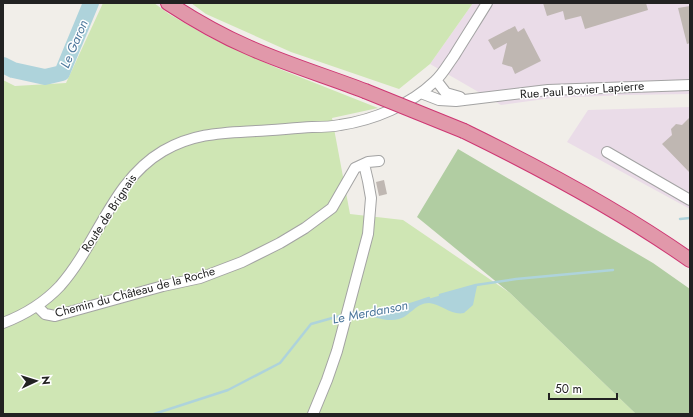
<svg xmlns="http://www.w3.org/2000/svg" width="693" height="417" font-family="Jost,sans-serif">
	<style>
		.industrial { fill: #eadce8 }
		.grass { fill: #cfe6b4 }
		.forest { fill: #b1cda2 }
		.water { fill: #aed3db }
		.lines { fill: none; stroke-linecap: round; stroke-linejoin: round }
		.stream { stroke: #aed3db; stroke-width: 2.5 }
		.river { stroke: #aed3db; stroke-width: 16 }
		.building { fill: #bfb7b2 }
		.minor-casing { stroke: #a3a3a3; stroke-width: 12 }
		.highway-casing { stroke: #ce3773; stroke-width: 16 }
		.minor { stroke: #fff; stroke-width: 10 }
		.highway { stroke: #e198aa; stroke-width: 14 }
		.highway-bridge-casing { stroke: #ce3773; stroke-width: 16; stroke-linecap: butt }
		.highway-bridge { stroke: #e198aa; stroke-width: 14 }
		.labels { text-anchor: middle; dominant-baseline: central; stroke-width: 3; stroke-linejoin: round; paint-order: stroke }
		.street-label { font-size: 12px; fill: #222; stroke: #fff }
		.water-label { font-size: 13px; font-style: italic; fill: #4d789c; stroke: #fff }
	</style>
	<rect width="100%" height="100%" fill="#f1eee9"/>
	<path class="industrial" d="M473 3H690V94L626 95 552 98 501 105 430 64Z
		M690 107V209L567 142 588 110Z"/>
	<path class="grass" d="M103 3H154L169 14 209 37 277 68 378 108 332 118 350 214 403 220 510 293 636 414H3V80L15 86 66 83Z
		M191 3H473L430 64 399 89 291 52 206 14Z"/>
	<path class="forest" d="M458 149 653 263 690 289V414H636L510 293 417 217Z"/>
	<path class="water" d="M476 285 477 286 473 305 464 313C452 316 441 304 429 303 416 303 410 316 399 319 385 323 372 314 359 316L356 314V312H379L404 306Z"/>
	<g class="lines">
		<path class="stream" d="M680 219 690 218
			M440 295 476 285 516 279 613 270
			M350 313C360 311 371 313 381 311 397 309 413 303 429 298
			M154 414 228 390 280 363 311 324 343 315"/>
		<path class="river" d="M3 65 13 70 45 77 62 73 91 3"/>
	</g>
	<path class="building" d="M543 3H646L648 10 585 29 581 16 565 20 563 11 547 16Z
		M690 6V43L687 44 678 8Z
		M515 26 518 32 524 28 541 61 515 74 512 67 502 64 507 43 494 50 488 40Z
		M690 117V173L662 144 672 135 671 129 676 124 682 125Z
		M384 180 387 194 379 196 376 182Z"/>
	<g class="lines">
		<defs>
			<path id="minor" d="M436 80 446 93 460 97
				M421 93 439 100 456 101 548 90 690 85
				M607 152 690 200
				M37 306 45 314 55 316 163 286 200 278 242 262 280 243 305 228 332 208 355 168 368 162 379 161
				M3 323C24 315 44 303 60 286 98 243 112 181 163 151 194 133 222 133 256 131 275 130 294 128 312 127 322 127 331 127 340 125 374 120 410 105 435 81 443 74 448 64 454 56 465 38 476 21 487 3
				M313 414 327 380 337 351 368 234 371 198 368 181 364 164"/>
			<path id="highway" d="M168 3C194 20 220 35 248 47 286 64 326 76 365 91
				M464 131C542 169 619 210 690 260"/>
		</defs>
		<use href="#minor" class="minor-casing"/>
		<use href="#highway" class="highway-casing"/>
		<use href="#minor" class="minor"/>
		<use href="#highway" class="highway"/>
		<defs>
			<path id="highway-bridge" d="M365 91 464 131"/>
		</defs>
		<use href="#highway-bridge" class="highway-bridge-casing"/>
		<use href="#highway-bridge" class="highway-bridge"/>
	</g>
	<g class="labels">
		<g class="street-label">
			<text transform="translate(582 90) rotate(-4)">Rue Paul Bovier Lapierre</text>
			<text transform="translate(109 213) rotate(-57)">Route de Brignais</text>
			<text transform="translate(135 292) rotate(-15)">Chemin du Château de la Roche</text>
		</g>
		<g class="water-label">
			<text transform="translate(74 44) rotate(-67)">Le Garon</text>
			<text transform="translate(370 312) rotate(-11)">Le Merdanson</text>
		</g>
	</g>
	<rect width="693" height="417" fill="none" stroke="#222222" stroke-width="8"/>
	<g transform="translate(36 381) rotate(86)" stroke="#ffffff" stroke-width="3" paint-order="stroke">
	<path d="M0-3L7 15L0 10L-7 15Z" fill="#222222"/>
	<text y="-6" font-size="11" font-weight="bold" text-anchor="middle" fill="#222222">N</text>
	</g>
	<path d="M549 393v6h68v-6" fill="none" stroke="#222222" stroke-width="2"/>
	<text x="555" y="393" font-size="12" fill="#222222" stroke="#ffffff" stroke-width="3" paint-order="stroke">50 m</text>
</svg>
